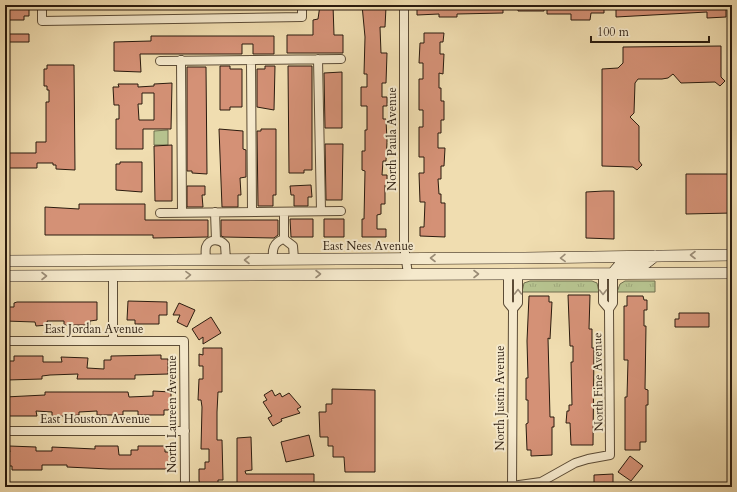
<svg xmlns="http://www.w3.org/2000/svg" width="737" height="492" font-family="Cardo,serif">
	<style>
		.grass { fill: #b6c28e; stroke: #706e4e }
		.park { fill: url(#park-tufts); stroke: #706e4e }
		.building { fill: #d49176; stroke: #2a1b0e; fill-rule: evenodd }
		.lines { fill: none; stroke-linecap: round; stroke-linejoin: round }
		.minor-casing { stroke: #5c4c36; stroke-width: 10 }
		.secondary-casing { stroke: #2a1b0e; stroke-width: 12 }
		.minor { stroke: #f5e9cc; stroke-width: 8 }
		.secondary { stroke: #f5e9cc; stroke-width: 11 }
		.oneway { stroke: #9a8c76 }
		.labels { text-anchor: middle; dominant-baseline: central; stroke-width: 4; stroke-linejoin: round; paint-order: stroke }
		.street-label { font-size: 12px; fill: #2a1b0e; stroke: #f5e9cc }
	</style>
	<defs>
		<pattern id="park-tufts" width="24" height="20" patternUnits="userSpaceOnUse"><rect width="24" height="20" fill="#b6c28e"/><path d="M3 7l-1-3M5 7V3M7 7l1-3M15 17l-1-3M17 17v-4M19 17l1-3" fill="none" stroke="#9da679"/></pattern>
	</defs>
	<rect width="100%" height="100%" fill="#f0ddb0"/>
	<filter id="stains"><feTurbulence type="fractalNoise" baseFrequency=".005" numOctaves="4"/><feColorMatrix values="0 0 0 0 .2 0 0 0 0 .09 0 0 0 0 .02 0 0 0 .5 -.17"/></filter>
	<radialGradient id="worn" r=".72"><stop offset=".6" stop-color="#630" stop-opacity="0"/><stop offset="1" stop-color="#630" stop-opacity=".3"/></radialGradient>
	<path class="grass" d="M168 130V145H154V131Z"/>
	<path class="park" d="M530 281H592L597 283 599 292H522L524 283Z
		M625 281H655V292H617L620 284Z"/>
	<path class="building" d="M5 5H29V16H24V20H5Z
		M320 5H333L334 35H343V53H287V35H313V20L318 19Z
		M362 5H382V7H386L385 27H380L381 53H387L386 83H382V97H387V106H383V119H386L387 142 386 161H383L382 175H387V185H385V204H381V214L377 215V229H386V237H362V219H364L365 171 362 170V151H365V130H367V106H361V87H367V74H364L365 37Z
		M417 5H503V13L457 14V17H439V14L417 15Z
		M518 5H544V11H518Z
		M547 5H604V13H591L590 20H571V14H547Z
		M616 5H726V17L707 18V12L616 17Z
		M424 33H444L443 42H440V54H444L443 74 439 73V88H441V101H444V120H441V133H438V148H445L444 166H441V179H438L439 194H441V203H445V237L420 236V227H424L425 202H420L419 173H424V157H419V127H423V110H419V79H423V63H419L420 43H424Z
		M5 34H29V42H5Z
		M151 36H274V54H253V44H242V54H140L141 72 114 71V42L151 41Z
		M721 46V77L725 81 720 86 715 82 681 83 673 74 668 78 662 79H638L635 83 634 113 630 117 639 126V161L642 165 637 170 633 167 602 166V69L618 68 623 63V47Z
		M47 65H74L75 170 56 169V165H53V163H37V168H8V153H36V142H46V102H49V90H47V86H44V69H47Z
		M220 66H230V69H242V107H230V110H220Z
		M265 66H275L274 110 257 107V69H265Z
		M288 66H312V170H304V173H289Z
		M187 67H206L207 174 192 173V171H187Z
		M342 72V128H325L324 73Z
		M172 83 171 129H143V149H116V119H119V105H114L113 87H119L118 84H138V87L154 86V84ZM142 93H154V120H139L138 104H142Z
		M219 129 243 131V149L246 150V177L240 178 241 195H238V207H222Z
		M261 129H276V195H273V206H258L257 131H261Z
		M325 144H343L342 200H326Z
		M172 145V201H155L154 146Z
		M120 162H142V192L116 190V164H120Z
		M686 174H732V213L686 214Z
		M311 185 312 197H308V206H294V195H291L290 186Z
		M187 186H205V195H202L203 207H187Z
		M604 191H614V239L586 238V192Z
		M79 204H145V220H208V237L153 238V235H45V207L79 209Z
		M290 219H313V237H291Z
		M324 219H344V237H324Z
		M221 220H278V235L274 238 224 237 221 236Z
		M568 295H590L589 329H592V348H594L593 445H571L570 423H566L567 411H569V405H572L571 362H573V346H570Z
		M529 296H549V302H552L550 339 548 338 550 417H554V427H552V455L531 456V450H527L526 424 528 423V400H526V378H528L527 341Z
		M627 296H643L644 300H647V310H644V326H646L645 389 648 390V405H646V442H640V450H625V397H627L628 360H624V306H627Z
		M128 301 167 302V315H159V324H135V320H127Z
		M17 302H97V320L90 321V325H64V321H47L48 325 36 326 35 322 5 321V307H14V303Z
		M179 303 195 310 187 327 177 322 180 315H173Z
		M679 313H709V327H675V319H679Z
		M211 317 221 333 203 344V337L199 340 192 329Z
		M203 348H222V392H218L217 412V440H222L223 480H218V487H200L199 480V469H205V462H209V449H201L202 407 201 400H198L199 379H203V366H199V354L203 355Z
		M161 355V359H168V374L135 375V379H77L78 374 50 375 42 376V379L7 380V361H14V356H43V362H62L61 357 88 358 87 368 104 369V360H111V356Z
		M332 389 375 390V472H345L344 457H333V446H328V437H320L319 412H326V404H332Z
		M272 390 275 396 280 393 282 397 289 393 301 407 297 409 300 413 281 419 282 421 273 426 268 418 272 416 263 402 267 400 264 395Z
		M153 391 171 392V410H164V415H138V411H123V415H97V411L79 412V415L64 416H52V412L36 411 37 416H9V412H5V397L45 395V392H128L129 397 153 396Z
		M309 435 314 456 286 462 281 442Z
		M251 437 252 470 245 471 246 474H314V487H237V438Z
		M9 446 36 447V451H52V447L95 449V446H118L119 455H131V450H138V446H165V452H171V466H167V469H109L67 467V465H42V470H12V466H5V452H10Z
		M630 456 643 466 631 481 618 472Z
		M613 474V487H594V475Z"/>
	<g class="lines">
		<defs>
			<path id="minor" d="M42 5V21L302 17V5
				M404 5V246L408 274
				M318 59 321 211
				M181 60 182 213
				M251 60 252 212
				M160 61 341 59
				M215 212 216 240
				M284 212V239
				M160 213 341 211
				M206 260C206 256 205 251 206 247 209 238 220 239 225 245L226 260
				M273 260C272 250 273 242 284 239L293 246 294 259
				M508 274V303L513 309
				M113 276V340
				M609 309 613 303V273
				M5 341H184L185 487
				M5 431H185
				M512 486 541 482 575 463 588 459 610 455 609 309 603 302V273
				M512 487 513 309 518 303V274"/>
			<path id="secondary" d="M5 261 524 258 732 255
				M613 273 620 265 646 263 655 256
				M5 276 732 273"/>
		</defs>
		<use href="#minor" class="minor-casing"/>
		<use href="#secondary" class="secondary-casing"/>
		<use href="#minor" class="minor"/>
		<use href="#secondary" class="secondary"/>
	</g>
	<defs><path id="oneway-chevron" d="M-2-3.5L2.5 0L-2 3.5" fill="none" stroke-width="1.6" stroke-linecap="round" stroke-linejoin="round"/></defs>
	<g class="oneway">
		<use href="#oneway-chevron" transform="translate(693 255) rotate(180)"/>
		<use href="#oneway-chevron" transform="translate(433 258) rotate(180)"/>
		<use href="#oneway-chevron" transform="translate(563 258) rotate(179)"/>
		<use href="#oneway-chevron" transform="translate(247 260) rotate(180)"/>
		<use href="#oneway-chevron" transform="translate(318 274)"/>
		<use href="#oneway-chevron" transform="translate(476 274)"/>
		<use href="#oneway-chevron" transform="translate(188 275) rotate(-1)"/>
		<use href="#oneway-chevron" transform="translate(44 276)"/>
		<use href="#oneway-chevron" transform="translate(518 292) rotate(-90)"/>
		<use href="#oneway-chevron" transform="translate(603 292) rotate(89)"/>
	</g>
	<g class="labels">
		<g class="street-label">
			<text transform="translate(392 139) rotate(-90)">North Paula Avenue</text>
			<text x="368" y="246">East Nees Avenue</text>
			<text x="94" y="329">East Jordan Avenue</text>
			<text transform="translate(598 382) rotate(-91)">North Fine Avenue</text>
			<text transform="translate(500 398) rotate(-90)">North Justin Avenue</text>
			<text transform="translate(172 414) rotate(-90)">North Laureen Avenue</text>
			<text x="95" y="419">East Houston Avenue</text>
		</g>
	</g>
	<rect width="737" height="492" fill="none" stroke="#f0ddb0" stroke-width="20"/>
	<rect x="6" y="6" width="725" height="480" fill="none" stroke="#2a1b0e" stroke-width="2"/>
	<rect x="10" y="10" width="717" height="472" fill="none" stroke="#2a1b0e"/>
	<path d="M591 36v6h118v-6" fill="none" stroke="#2a1b0e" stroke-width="2"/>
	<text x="597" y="36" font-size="12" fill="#2a1b0e" stroke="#f5e9cc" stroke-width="3" paint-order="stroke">100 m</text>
	<rect width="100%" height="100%" filter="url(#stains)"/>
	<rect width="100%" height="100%" fill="url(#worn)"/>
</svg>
